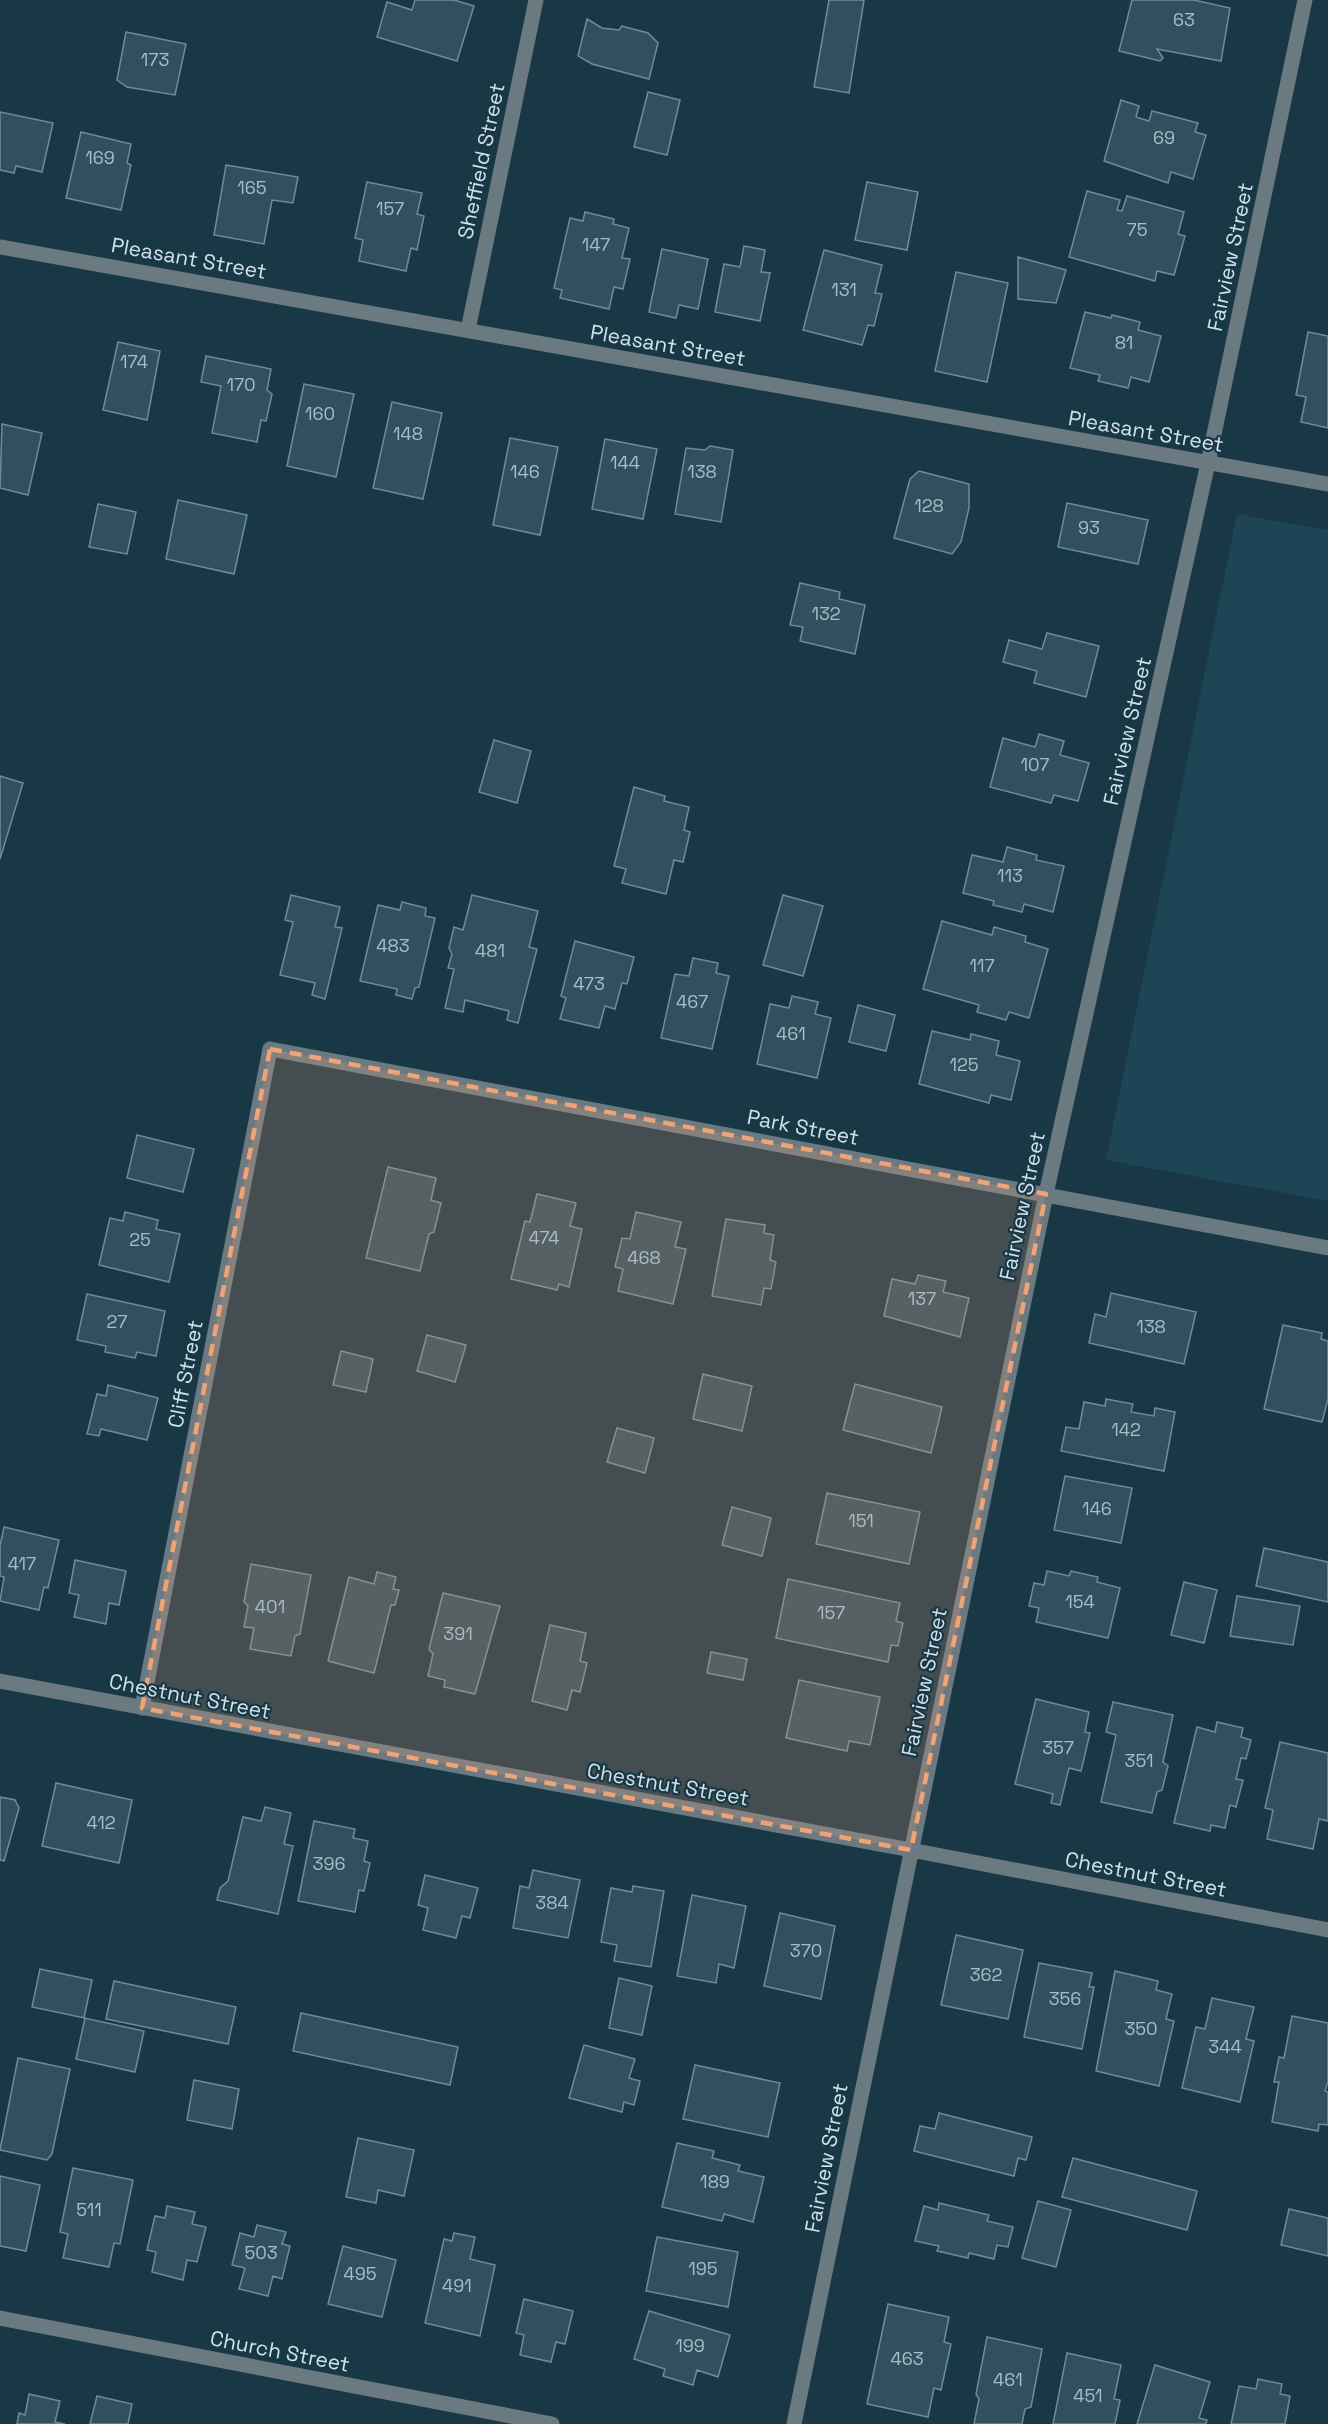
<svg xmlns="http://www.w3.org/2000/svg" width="1328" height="2424" font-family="'Space Grotesk',sans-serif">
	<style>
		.built { fill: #1d4556 }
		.building { fill: #31505f; stroke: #6c8c9d; stroke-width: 1.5 }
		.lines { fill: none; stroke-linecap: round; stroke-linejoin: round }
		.minor { stroke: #6b7980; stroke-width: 15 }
		.marked { fill: #efa376; fill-opacity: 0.2; stroke: #efa376; stroke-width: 4.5; stroke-dasharray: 12 8; stroke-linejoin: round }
		.labels { text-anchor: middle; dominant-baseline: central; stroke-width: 4.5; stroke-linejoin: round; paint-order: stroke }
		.number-label { font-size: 18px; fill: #a8bdc7 }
		.street-label { font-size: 21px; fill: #d0e1ea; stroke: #193846 }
	</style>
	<rect width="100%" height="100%" fill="#193846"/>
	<path class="built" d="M1237 514 1328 530V1201L1106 1160Z"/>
	<path class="building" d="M415 0H454L474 6 457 61 377 37 387 2 412 10Z
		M829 0H864L849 93 814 87Z
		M1132 0H1194L1230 8 1221 61 1157 49 1163 58 1160 61 1119 51Z
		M587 19 602 28 619 30 622 26 648 33 658 43 649 79 592 64 578 56Z
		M126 32 186 44 175 95 127 87 117 80Z
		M648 92 680 100 667 155 634 147Z
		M1121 100 1139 106 1136 117 1149 121 1152 111 1198 123 1195 132 1206 135 1193 179 1171 172 1168 183 1104 161Z
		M0 112 53 123 42 172 16 166 14 173 0 170Z
		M81 132 131 144 127 163 131 165 121 210 66 198Z
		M226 165 298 177 293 203 272 200 264 244 214 235Z
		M367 182 422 193 417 214 424 216 417 250 411 248 406 271 359 261 363 240 355 238Z
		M867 182 918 192 907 250 855 240Z
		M1087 191 1120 200 1117 210 1122 211 1127 196 1184 212 1178 234 1185 236 1174 275 1157 271 1155 281 1069 257Z
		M585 212 614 219 613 224 629 228 622 258 630 259 623 289 614 287 609 309 560 298 562 290 554 288 570 218 583 221Z
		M744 246 765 250 761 272 770 273 760 321 715 312 724 264 740 267Z
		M662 249 708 259 698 309 679 305 676 318 649 312Z
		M824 250 882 265 875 293 882 294 874 326 868 325 862 345 803 330Z
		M1018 257 1066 270 1056 303 1018 299Z
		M956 272 1008 283 987 382 935 371Z
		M1085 312 1111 318 1112 315 1140 322 1138 330 1161 336 1149 382 1131 377 1128 388 1098 381 1100 375 1070 368Z
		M1308 332 1328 336V428L1301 422 1306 397 1296 395Z
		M118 342 160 351 147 420 103 410Z
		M206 356 271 369 267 390 272 394 266 421 261 420 257 442 212 433 221 386 201 382Z
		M304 384 354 394 336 477 287 466Z
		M392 402 442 413 423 499 373 488Z
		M2 424 42 433 28 495 0 488Z
		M510 438 558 447 540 535 493 525Z
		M605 439 657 449 643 519 592 509Z
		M710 446 733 450 721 522 675 514 686 448 705 450Z
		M919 471 969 484V508L961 542 952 554 894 538 910 479Z
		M178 500 247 515 234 574 166 559Z
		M1067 503 1148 520 1138 564 1058 547Z
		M98 504 136 512 127 554 89 547Z
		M800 583 840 592 839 599 865 605 855 654 800 641 803 627 790 625Z
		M1047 633 1099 646 1086 697 1034 683 1037 671 1003 662 1009 640 1042 649Z
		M1039 734 1064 741 1060 755 1089 763 1078 801 1054 795 1051 803 990 787 1003 738 1035 747Z
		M494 740 531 751 517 803 479 792Z
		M0 776 23 783 0 859Z
		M634 787 665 796 664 801 689 807 684 830 690 832 683 862 674 860 666 894 622 883 626 869 614 866Z
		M1007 847 1037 855 1036 860 1064 866 1053 912 1024 904 1022 912 993 905 994 901 963 893 972 855 1003 862Z
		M291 895 340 907 335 927 342 928 325 999 312 995 315 983 280 975 293 922 285 920Z
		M472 895 538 911 529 947 537 949 518 1023 507 1020 509 1011 465 1000 463 1012 445 1008 454 969 448 968 452 954 449 948 454 927 463 930Z
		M783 895 823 906 803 976 763 965Z
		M402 902 426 908 425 916 435 918 419 987 415 988 412 999 396 995 397 989 360 981 378 905 400 910Z
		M942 921 992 935 994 927 1026 936 1025 942 1048 949 1029 1018 1009 1012 1006 1020 977 1012 979 1005 923 989Z
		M575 941 634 957 627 984 622 983 615 1009 605 1006 599 1028 560 1019 566 998 561 996Z
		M693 958 718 963 716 973 729 976 712 1049 661 1038 675 974 689 976Z
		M792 996 818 1002 815 1014 831 1018 817 1078 757 1064 770 1004 789 1008Z
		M858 1005 895 1015 886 1051 849 1042Z
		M932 1031 970 1040 971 1034 999 1041 996 1055 1020 1061 1011 1100 991 1095 989 1103 919 1084Z
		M137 1135 194 1149 183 1192 127 1178Z
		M388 1167 436 1178 431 1200 441 1203 434 1232 429 1234 420 1271 366 1258Z
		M537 1194 576 1203 570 1226 582 1229 569 1287 559 1284 557 1290 511 1279 525 1221 530 1222Z
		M125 1212 158 1220 156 1229 180 1234 169 1282 99 1265 110 1218 123 1221Z
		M636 1212 681 1222 675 1247 686 1249 673 1304 618 1291 623 1269 615 1267 622 1238 630 1239Z
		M726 1219 765 1225 764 1233 774 1235 770 1260 776 1262 771 1289 764 1288 761 1305 712 1296Z
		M918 1275 946 1281 943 1292 969 1298 960 1337 884 1316 892 1279 915 1284Z
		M1111 1293 1196 1312 1184 1364 1089 1343 1095 1314 1106 1317Z
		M87 1294 165 1311 156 1356 137 1352 135 1358 105 1352 106 1346 77 1340Z
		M1283 1325 1322 1333 1321 1339 1328 1341V1399L1322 1422 1264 1409Z
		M427 1335 466 1345 455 1382 417 1371Z
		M341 1351 373 1359 366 1392 333 1385Z
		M703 1374 752 1386 742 1431 693 1419Z
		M855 1384 942 1407 931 1453 843 1430Z
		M108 1385 158 1398 147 1440 101 1429 99 1436 87 1434 97 1394 106 1396Z
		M1106 1399 1133 1404 1131 1412 1154 1416 1155 1408 1175 1412 1164 1471 1061 1451 1066 1427 1079 1429 1084 1402 1105 1406Z
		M617 1428 654 1438 645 1473 607 1462Z
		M1065 1476 1132 1488 1121 1543 1054 1530Z
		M827 1493 920 1512 909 1564 816 1544Z
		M732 1507 771 1518 762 1556 722 1545Z
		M4 1527 59 1540 48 1588 44 1587 39 1610 0 1601 4 1577 0 1576V1546Z
		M1264 1548 1328 1562V1602L1256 1586Z
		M75 1560 126 1571 119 1605 109 1603 106 1624 74 1617 79 1595 69 1593Z
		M251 1564 311 1575 300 1634 295 1636 291 1656 250 1649 254 1628 244 1627 248 1606 244 1602Z
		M1047 1571 1069 1576 1071 1571 1098 1577 1097 1582 1120 1588 1108 1638 1036 1622 1039 1608 1029 1606 1034 1583 1044 1585Z
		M377 1572 396 1577 393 1589 399 1590 395 1605H391L374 1673 328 1661 349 1577 374 1584Z
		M788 1579 900 1603 896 1621 903 1623 898 1646 891 1645 888 1662 776 1638Z
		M1184 1582 1217 1590 1204 1643 1171 1635Z
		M443 1593 500 1606 475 1694 444 1687 445 1680 428 1676 433 1654 429 1649Z
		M1237 1596 1300 1606 1293 1645 1230 1636Z
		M550 1625 586 1633 580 1661 587 1663 580 1692 572 1690 567 1710 532 1701Z
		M711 1652 747 1659 743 1680 707 1673Z
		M799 1680 880 1697 870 1745 849 1741 847 1751 786 1738Z
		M1036 1699 1089 1712 1085 1732 1090 1733 1081 1771 1069 1768 1060 1805 1051 1803 1053 1794 1015 1784Z
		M1113 1702 1173 1715 1163 1762 1168 1766 1162 1790 1157 1792 1152 1813 1101 1802 1116 1735 1106 1732Z
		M1217 1722 1243 1728 1241 1737 1251 1740 1246 1759 1241 1758 1236 1779 1243 1780 1236 1807 1230 1805 1225 1828 1211 1825 1210 1831 1174 1823 1197 1727 1215 1732Z
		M1280 1742 1328 1753V1821L1319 1819 1313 1849 1267 1839 1273 1810 1265 1808Z
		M56 1783 132 1800 119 1863 42 1846Z
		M0 1797 15 1800 19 1808 4 1861 0 1860Z
		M265 1807 291 1813 284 1844 293 1846 278 1914 217 1900 220 1888 228 1881 243 1817 261 1821Z
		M314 1821 355 1829 353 1838 368 1841 364 1861 370 1863 364 1891 359 1890 355 1912 298 1901Z
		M533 1870 580 1880 568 1938 513 1928 520 1886 529 1888Z
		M425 1875 478 1888 470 1918 462 1916 456 1938 423 1930 428 1908 418 1905Z
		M633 1886 664 1891 651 1967 614 1961 617 1945 601 1942 611 1888 632 1892Z
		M692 1895 746 1906 734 1968 719 1964 716 1983 677 1976Z
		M780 1913 835 1926 821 1999 764 1986Z
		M956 1935 1023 1950 1008 2019 941 2005Z
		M1039 1963 1092 1973 1089 1987H1094L1082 2049 1024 2037Z
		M40 1969 92 1980 84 2018 144 2031 135 2072 76 2059 85 2018 32 2007Z
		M1115 1971 1158 1981 1156 1990 1172 1994 1166 2019 1174 2021 1159 2086 1096 2071Z
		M619 1978 652 1986 642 2035 609 2028Z
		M114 1981 236 2007 228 2044 106 2019Z
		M1212 1998 1254 2007 1246 2039 1254 2041 1240 2102 1182 2088 1196 2027 1205 2029Z
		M301 2013 458 2047 450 2085 293 2051Z
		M1292 2016 1328 2023V2082L1325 2091 1328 2092V2125L1319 2124 1318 2131 1272 2122 1279 2082H1274L1279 2057 1284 2058Z
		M584 2045 635 2059 629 2078 640 2081 634 2105 624 2102 622 2112 569 2098Z
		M18 2058 70 2069 52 2154 47 2160 0 2150Z
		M695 2065 780 2083 768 2137 683 2119Z
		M194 2080 239 2089 232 2129 187 2120Z
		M939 2113 1032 2137 1026 2160 1018 2158 1014 2176 914 2151 920 2126 935 2129Z
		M358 2138 414 2150 404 2196 378 2190 376 2203 346 2197Z
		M677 2143 714 2151 712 2158 740 2165 738 2171 764 2177 753 2222 724 2214 722 2221 662 2207Z
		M1073 2158 1197 2191 1187 2230 1062 2197Z
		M73 2168 133 2180 120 2244 114 2243 109 2267 63 2258 68 2234 60 2232Z
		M0 2176 40 2185 26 2251 0 2246Z
		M1038 2201 1071 2210 1056 2267 1022 2258Z
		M939 2203 989 2215 987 2221 1013 2227 1008 2247 997 2245 994 2259 969 2253 968 2258 937 2251 939 2246 915 2241 924 2206 938 2210Z
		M167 2206 195 2212 192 2224 206 2227 197 2262 187 2260 183 2280 152 2272 156 2252 147 2250 155 2216 165 2218Z
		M1289 2209 1328 2218V2256L1281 2245Z
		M257 2225 286 2232 282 2244 290 2246 282 2279 273 2276 268 2296 239 2289 245 2268 232 2265 240 2233 254 2237Z
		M454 2233 475 2237 470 2259 495 2265 480 2336 425 2323 444 2239 452 2241Z
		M657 2237 738 2252 728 2307 646 2291Z
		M343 2246 396 2260 382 2317 328 2304Z
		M524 2299 573 2311 565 2344 556 2342 551 2362 520 2355 524 2335 516 2333Z
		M888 2304 949 2317 944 2342 951 2344 941 2390 934 2388 928 2417 867 2404Z
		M649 2311 730 2335 718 2377 697 2370 693 2385 663 2376 665 2369 634 2359Z
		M987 2337 1042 2349 1031 2407 1025 2409 1022 2424H974L979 2399 976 2394Z
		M1067 2353 1121 2365 1114 2399 1120 2400 1115 2424H1053Z
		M1155 2365 1210 2382 1199 2418 1207 2420 1206 2424H1137Z
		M1258 2379 1282 2384 1280 2394 1290 2396 1285 2424H1231L1239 2386 1256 2389Z
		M29 2394 60 2401 55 2422 65 2424H17L19 2413 25 2415Z
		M97 2396 132 2404 128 2424H90Z"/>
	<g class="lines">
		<path class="minor" d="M0 247 1328 484
			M468 330 536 0
			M0 1681 911 1850 1328 1930
			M142 1708 270 1049 1328 1248
			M0 2318 552 2424
			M794 2424 1046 1194 1208 463 1305 0"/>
	</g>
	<path class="marked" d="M270 1049 1046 1194 911 1850 142 1708Z"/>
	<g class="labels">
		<g class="number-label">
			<text x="1184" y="19">63</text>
			<text x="155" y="59">173</text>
			<text x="1164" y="137">69</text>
			<text x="100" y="157">169</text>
			<text x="252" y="187">165</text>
			<text x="390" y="208">157</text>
			<text x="1137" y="229">75</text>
			<text x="596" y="244">147</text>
			<text x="844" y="289">131</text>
			<text x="1124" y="342">81</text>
			<text x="134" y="361">174</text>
			<text x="241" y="384">170</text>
			<text x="320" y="413">160</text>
			<text x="408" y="433">148</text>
			<text x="625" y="462">144</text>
			<text x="525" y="471">146</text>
			<text x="702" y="471">138</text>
			<text x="929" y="505">128</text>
			<text x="1089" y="527">93</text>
			<text x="826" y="613">132</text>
			<text x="1035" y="764">107</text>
			<text x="1010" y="875">113</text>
			<text x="393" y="945">483</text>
			<text x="490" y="950">481</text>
			<text x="982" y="965">117</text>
			<text x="589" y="983">473</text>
			<text x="692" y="1001">467</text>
			<text x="791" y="1033">461</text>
			<text x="964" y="1064">125</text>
			<text x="544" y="1237">474</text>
			<text x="140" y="1239">25</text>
			<text x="644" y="1257">468</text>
			<text x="922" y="1298">137</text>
			<text x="117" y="1321">27</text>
			<text x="1151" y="1326">138</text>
			<text x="1126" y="1429">142</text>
			<text x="1097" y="1508">146</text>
			<text x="861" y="1520">151</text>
			<text x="22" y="1563">417</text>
			<text x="1080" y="1601">154</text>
			<text x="270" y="1606">401</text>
			<text x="831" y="1612">157</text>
			<text x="458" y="1633">391</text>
			<text x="1058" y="1747">357</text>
			<text x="1139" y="1760">351</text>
			<text x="101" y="1822">412</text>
			<text x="329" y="1863">396</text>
			<text x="552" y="1902">384</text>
			<text x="806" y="1950">370</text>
			<text x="986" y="1974">362</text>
			<text x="1065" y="1998">356</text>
			<text x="1141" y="2028">350</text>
			<text x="1225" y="2046">344</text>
			<text x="715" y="2181">189</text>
			<text x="89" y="2209">511</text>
			<text x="261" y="2252">503</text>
			<text x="703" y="2268">195</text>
			<text x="360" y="2273">495</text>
			<text x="457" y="2285">491</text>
			<text x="690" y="2345">199</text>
			<text x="907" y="2358">463</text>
			<text x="1008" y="2379">461</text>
			<text x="1088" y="2395">451</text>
		</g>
		<g class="street-label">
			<text transform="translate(481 161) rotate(-78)">Sheffield Street</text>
			<text transform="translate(1230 257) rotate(-78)">Fairview Street</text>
			<text transform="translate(189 258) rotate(10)">Pleasant Street</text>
			<text transform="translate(668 345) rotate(10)">Pleasant Street</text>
			<text transform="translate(1146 431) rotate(10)">Pleasant Street</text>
			<text transform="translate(1127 731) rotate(-77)">Fairview Street</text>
			<text transform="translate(803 1127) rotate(11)">Park Street</text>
			<text transform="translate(1022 1206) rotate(-78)">Fairview Street</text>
			<text transform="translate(185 1374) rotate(-79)">Cliff Street</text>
			<text transform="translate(924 1682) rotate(-78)">Fairview Street</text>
			<text transform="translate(190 1696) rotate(11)">Chestnut Street</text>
			<text transform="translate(668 1784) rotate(10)">Chestnut Street</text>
			<text transform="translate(1146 1874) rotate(11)">Chestnut Street</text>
			<text transform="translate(826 2158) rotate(-79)">Fairview Street</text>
			<text transform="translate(280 2351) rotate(11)">Church Street</text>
		</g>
	</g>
</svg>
